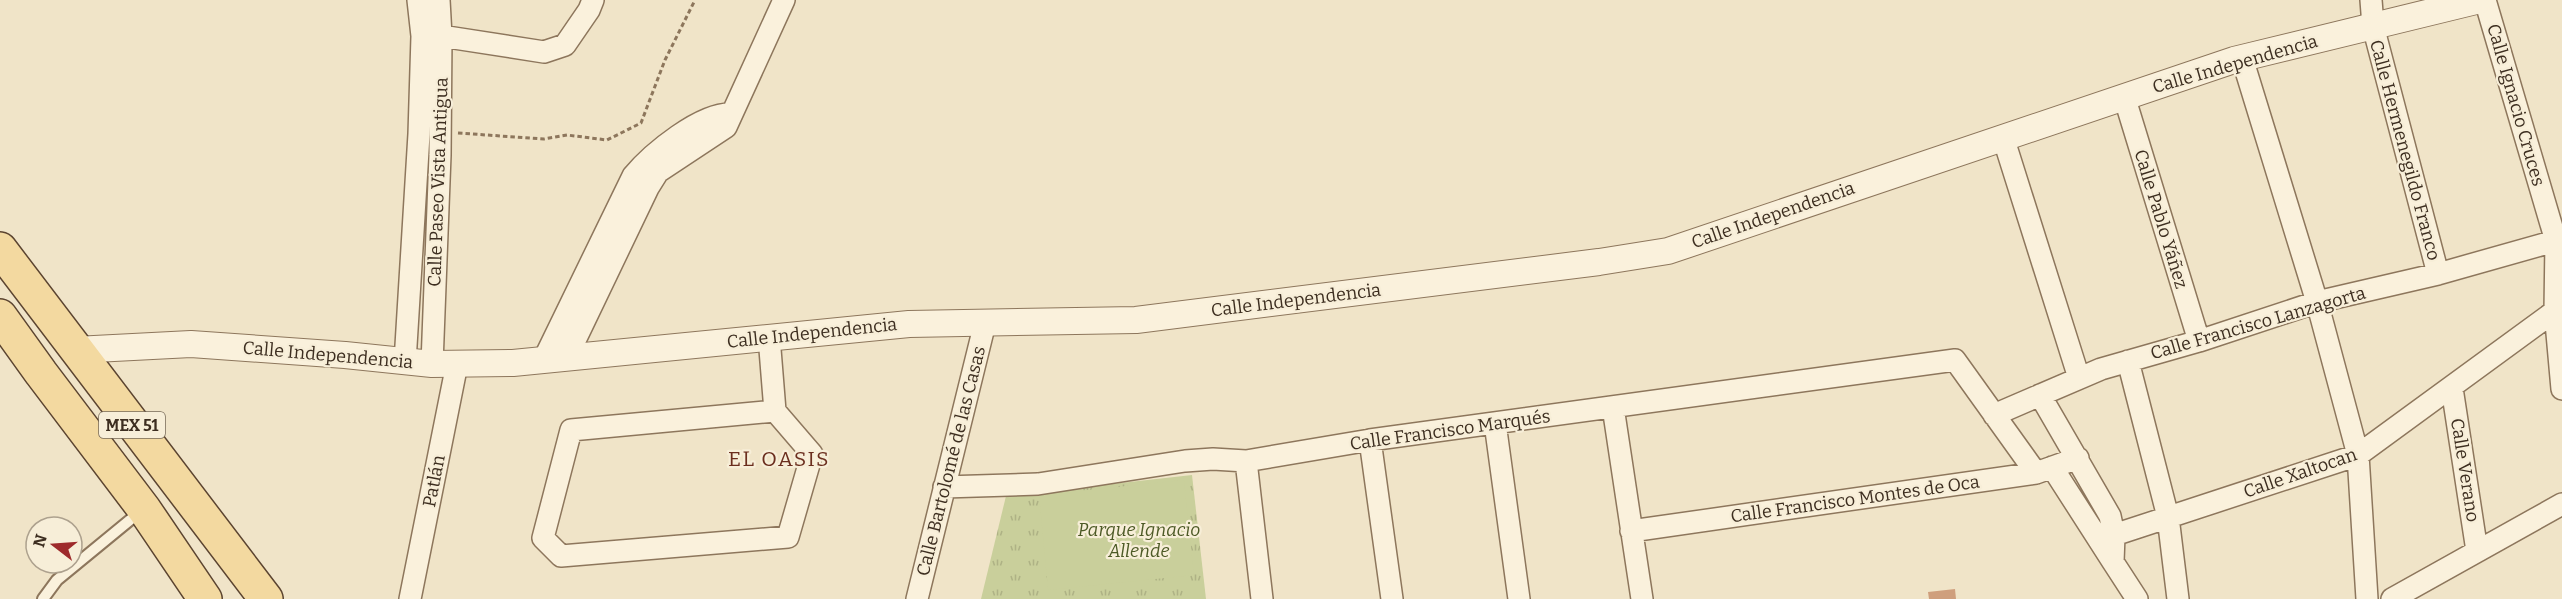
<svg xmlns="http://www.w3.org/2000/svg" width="2562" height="599" font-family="Bitter,serif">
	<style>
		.grass { fill: url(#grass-tufts) }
		.pitch { fill: #c9cf9b }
		.building { fill: #cf9f7d }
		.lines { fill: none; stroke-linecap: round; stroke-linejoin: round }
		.service-casing { stroke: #8d765c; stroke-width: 14 }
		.minor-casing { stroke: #8d765c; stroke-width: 24 }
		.tertiary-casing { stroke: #8d765c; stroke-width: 28 }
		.primary-casing { stroke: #5b4430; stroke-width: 36 }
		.path { stroke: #8d765c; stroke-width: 3; stroke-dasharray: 4.5 3; stroke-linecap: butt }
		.service { stroke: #faf1dc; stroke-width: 10 }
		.minor { stroke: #faf1dc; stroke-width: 21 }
		.tertiary { stroke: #faf1dc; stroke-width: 26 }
		.primary { stroke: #f3d9a0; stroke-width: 33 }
		.labels { text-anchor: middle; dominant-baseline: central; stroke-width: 4.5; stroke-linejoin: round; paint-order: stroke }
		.shield { fill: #f7eed8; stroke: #756857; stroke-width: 1.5 }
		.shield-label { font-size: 16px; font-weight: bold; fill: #3d2e20 }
		.street-label { font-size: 18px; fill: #3d2e20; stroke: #f7eed8 }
		.park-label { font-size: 18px; font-style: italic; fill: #4d5a26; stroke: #f7eed8 }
		.quarter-label { font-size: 21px; letter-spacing: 1.5px; fill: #6b2e1e; stroke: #f7eed8 }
	</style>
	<defs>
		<pattern id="grass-tufts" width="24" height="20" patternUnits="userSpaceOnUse" patternTransform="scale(1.5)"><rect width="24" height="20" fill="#c9cf9b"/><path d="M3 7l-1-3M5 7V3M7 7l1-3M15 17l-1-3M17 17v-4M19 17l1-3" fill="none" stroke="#aeb285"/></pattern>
	</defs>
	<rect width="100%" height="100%" fill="#f0e4c8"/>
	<path class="grass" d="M1192 475 1206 599H981L1006 496Z"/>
	<path class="pitch" d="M1184 480 1194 575 1048 590 1039 495Z"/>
	<path class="building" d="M1955 589 1956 599H1929L1928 592Z"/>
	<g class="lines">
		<defs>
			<path id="service" d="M43 599 57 580 141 511"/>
			<path id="minor" d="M2371 0 2373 26 2438 274
				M2485 0 2556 241 2555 311 2562 389
				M428 36H441L544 52 565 45 589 10 593 0
				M2242 58 2317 302 2358 455 2367 599
				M2124 96 2199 341
				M2003 137 2079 378
				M769 337 775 411 812 454 788 537 561 556 543 538 571 430 775 411
				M567 357 648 188 658 172 726 127 784 0
				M544 359 633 176C652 153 701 113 731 114
				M2128 361 2168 517 2178 599
				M405 362 419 134 422 36 418 0
				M432 364 440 155 441 36 439 0
				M2452 388 2477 551
				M2040 395 2110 516 2114 535 2113 562 2137 599
				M1613 407 1642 599
				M1994 415 2101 369 2199 341 2317 302 2438 274 2562 239
				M1495 423 1519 599
				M1370 440 1392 599
				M1246 461 1262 599
				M2052 467 2113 562
				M944 487 1038 484 1185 461 1213 459 1246 461 1370 440 1955 360 2036 473
				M1631 531 2036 473 2078 458
				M2114 535 2358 455 2555 311 2562 309
				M410 599 457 364
				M917 599 985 323
				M2392 599 2562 504"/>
			<path id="tertiary" d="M75 350 191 344 345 355 432 364 513 363 909 324 1136 320 1599 262 1668 251 2234 60 2480 0"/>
			<path id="primary" d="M0 249 266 599
				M0 316 41 373 144 509 205 599"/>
		</defs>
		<use href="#service" class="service-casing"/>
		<use href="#minor" class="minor-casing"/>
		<use href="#tertiary" class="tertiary-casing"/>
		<use href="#primary" class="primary-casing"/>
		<path class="path" d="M458 133 544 139 567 135 607 140 641 123 665 60 695 0"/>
		<use href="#service" class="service"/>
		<use href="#minor" class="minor"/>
		<use href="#tertiary" class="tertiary"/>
		<use href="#primary" class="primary"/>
	</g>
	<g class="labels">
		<rect class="shield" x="99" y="412" width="66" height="26" rx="4.5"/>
		<g class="shield-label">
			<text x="132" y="425">MEX 51</text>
		</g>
		<g class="street-label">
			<text transform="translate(2235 64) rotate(-16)">Calle Independencia</text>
			<text transform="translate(2516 105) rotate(74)">Calle Ignacio Cruces</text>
			<text transform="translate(2405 150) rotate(75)">Calle Hermenegildo Franco</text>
			<text transform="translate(438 182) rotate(-88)">Calle Paseo Vista Antigua</text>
			<text transform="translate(1773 215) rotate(-19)">Calle Independencia</text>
			<text transform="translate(2161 219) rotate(73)">Calle Pablo Yáñez</text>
			<text transform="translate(1296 300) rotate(-7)">Calle Independencia</text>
			<text transform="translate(2258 323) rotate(-16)">Calle Francisco Lanzagorta</text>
			<text transform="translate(812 333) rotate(-6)">Calle Independencia</text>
			<text transform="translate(328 355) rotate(5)">Calle Independencia</text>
			<text transform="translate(1450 430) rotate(-8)">Calle Francisco Marqués</text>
			<text transform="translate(951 461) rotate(-76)">Calle Bartolomé de las Casas</text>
			<text transform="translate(2465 470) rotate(81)">Calle Verano</text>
			<text transform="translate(2300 473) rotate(-19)">Calle Xaltocan</text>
			<text transform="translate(434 481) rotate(-79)">Patlán</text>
			<text transform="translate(1855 499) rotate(-8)">Calle Francisco Montes de Oca</text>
		</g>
		<g class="park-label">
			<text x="1139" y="530">Parque Ignacio<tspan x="1139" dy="21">Allende</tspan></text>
		</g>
		<g class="quarter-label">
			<text x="779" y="459">EL OASIS</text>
		</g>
	</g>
	<g transform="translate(54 545) rotate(287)"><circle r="28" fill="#f7eed8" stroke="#ada18e" stroke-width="1.5"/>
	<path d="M0-4.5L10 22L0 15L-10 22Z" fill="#9e2a2b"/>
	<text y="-9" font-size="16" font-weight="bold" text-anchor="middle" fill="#3d2e20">N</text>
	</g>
</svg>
